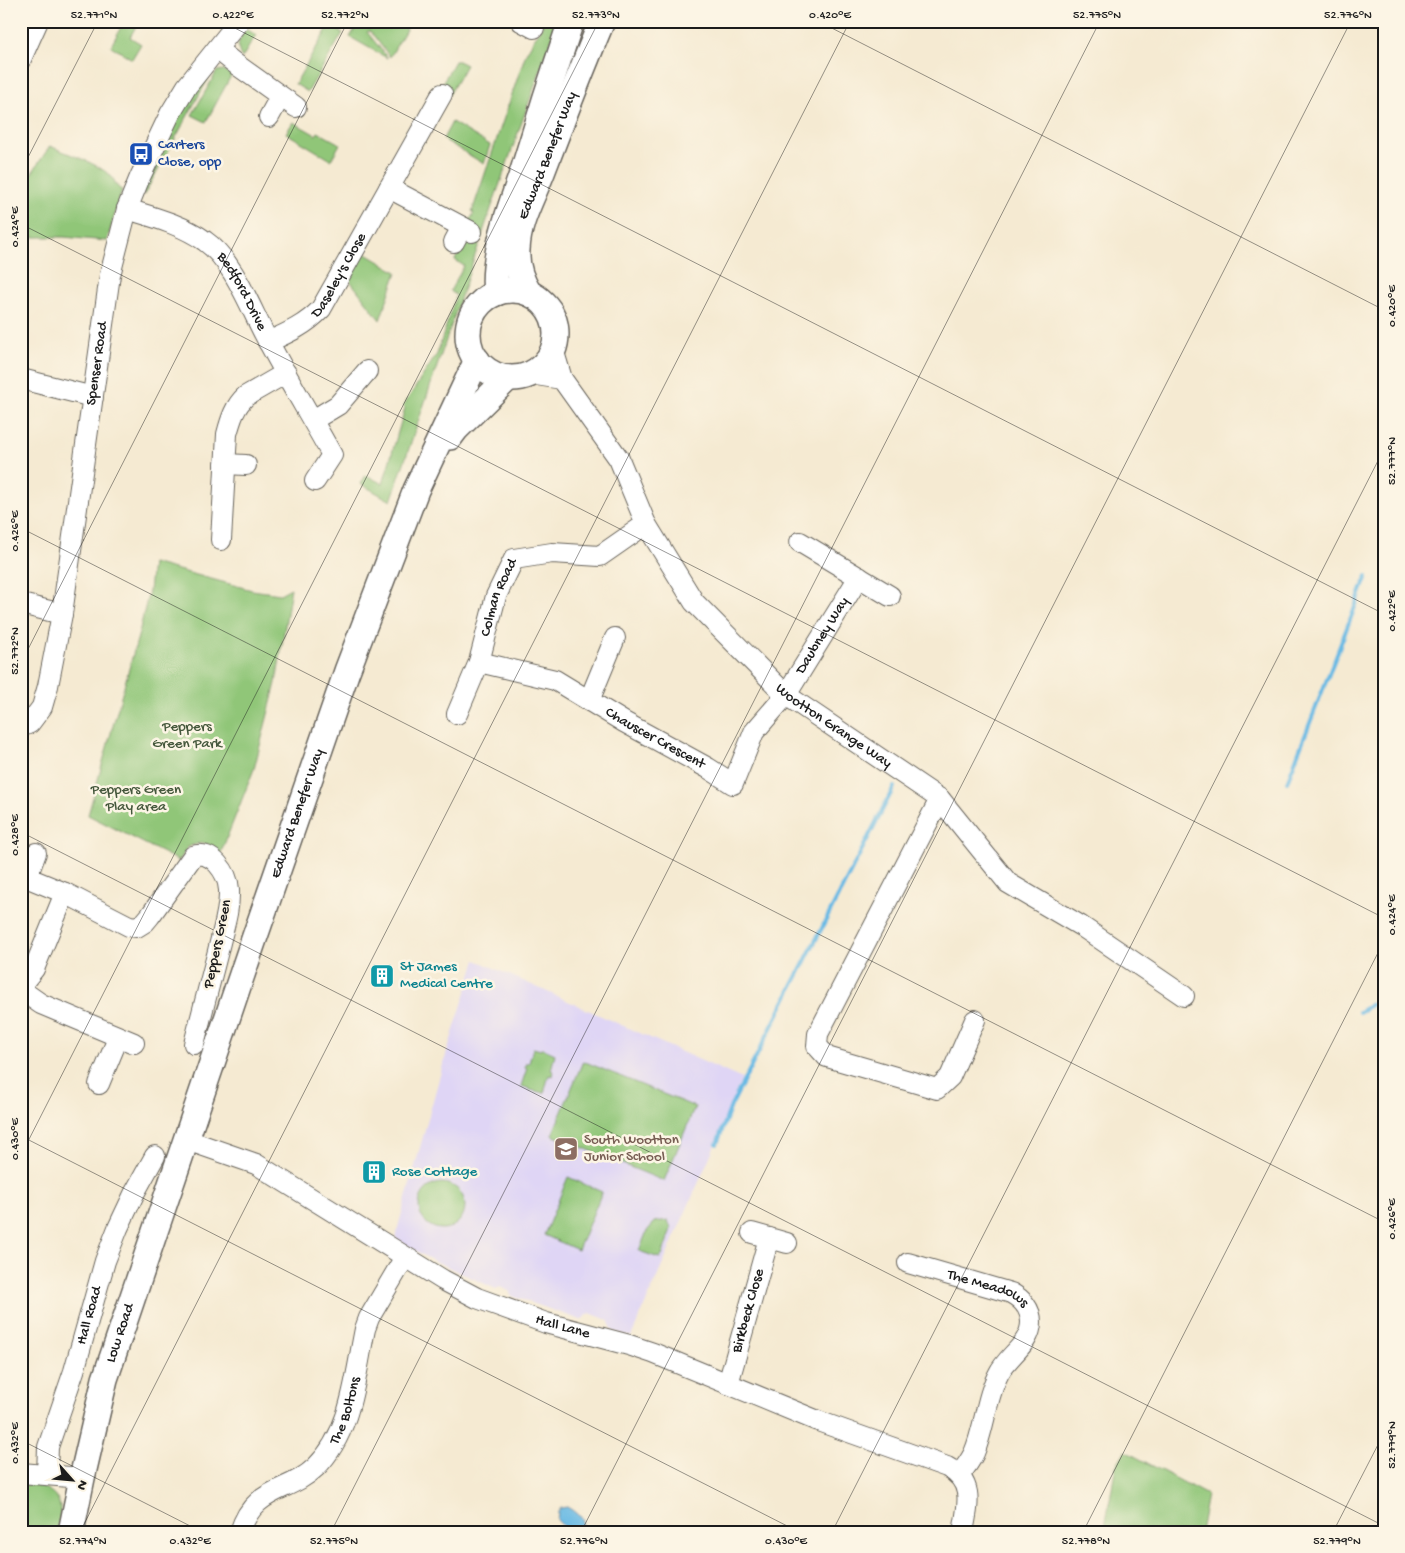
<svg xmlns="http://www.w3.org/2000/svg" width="1405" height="1553" font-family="'Gochi Hand',sans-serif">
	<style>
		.built { fill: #dfd5f5 }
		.green { fill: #90c678; stroke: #56714a }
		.water { fill: #69bae4; stroke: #426b80 }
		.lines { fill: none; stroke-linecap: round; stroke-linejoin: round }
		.stream { stroke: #69bae4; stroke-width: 4 }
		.minor-casing { stroke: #68645c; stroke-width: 22 }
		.major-casing { stroke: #68645c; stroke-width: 28 }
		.minor { stroke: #fff; stroke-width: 20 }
		.major { stroke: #fff; stroke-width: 25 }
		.ticks { fill: none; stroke: #1c1c1c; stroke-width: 1; stroke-opacity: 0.45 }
		.labels { text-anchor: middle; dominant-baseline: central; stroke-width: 5; stroke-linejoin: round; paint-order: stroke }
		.transit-label { font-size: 15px; fill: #164399; stroke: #fcf5e5; text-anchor: start }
		.street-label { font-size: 15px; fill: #1c1c1c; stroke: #fcf5e5 }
		.park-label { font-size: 15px; fill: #45583c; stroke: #fcf5e5 }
		.culture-label { font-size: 15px; fill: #0d838f; stroke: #fcf5e5; text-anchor: start }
		.education-label { font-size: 15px; fill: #785e54; stroke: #fcf5e5; text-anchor: start }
		.neatline { fill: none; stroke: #1c1c1c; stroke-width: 2 }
		.ticks-label { font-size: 12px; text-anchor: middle; fill: #1c1c1c }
	</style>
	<rect width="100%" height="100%" fill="#fcf5e5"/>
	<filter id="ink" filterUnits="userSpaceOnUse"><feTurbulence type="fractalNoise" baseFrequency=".02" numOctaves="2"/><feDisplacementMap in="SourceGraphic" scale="10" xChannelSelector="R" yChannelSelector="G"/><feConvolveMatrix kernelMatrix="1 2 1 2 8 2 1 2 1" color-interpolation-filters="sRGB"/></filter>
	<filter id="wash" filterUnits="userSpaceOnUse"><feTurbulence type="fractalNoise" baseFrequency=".0096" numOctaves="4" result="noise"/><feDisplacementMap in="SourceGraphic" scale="20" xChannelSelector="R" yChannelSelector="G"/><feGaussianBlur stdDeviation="1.12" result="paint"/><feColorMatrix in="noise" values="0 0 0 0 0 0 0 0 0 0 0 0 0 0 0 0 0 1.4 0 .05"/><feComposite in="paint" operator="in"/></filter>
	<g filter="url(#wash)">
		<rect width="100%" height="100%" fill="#f5ead2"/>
		<path class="built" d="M476 960 742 1079 730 1104 714 1147 631 1337 613 1331 608 1320 590 1313 581 1320 512 1296 509 1291 500 1287 496 1289 426 1257 395 1238 442 1068Z"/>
		<path class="green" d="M124 21H139L130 37 141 44 132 59 111 46Z
			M360 21H411L390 57 370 31 367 32 387 57V58L350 37Z
			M539 21H558L493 203 391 501 361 484 366 475 383 484 405 408 403 406 437 354 456 295 450 291 464 266 455 260 458 254 457 251 465 244 471 243 477 233 466 227 474 213 472 212 526 53 543 24Z
			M329 26 343 33 308 92 295 84Z
			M246 29 256 35 242 58C235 47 239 38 246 29Z
			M455 61H458L466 65 449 95 439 89Z
			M214 68 144 195 143 190 174 119 206 73Z
			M223 70 232 74 206 122 192 115 217 71Z
			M293 122 316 135 318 132 340 144 331 160 286 133Z
			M452 122 490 145 484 164 443 139Z
			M50 146C70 155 93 161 110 175 115 179 115 187 122 190L107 241 64 237H33L21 230V189Z
			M363 252 397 272 380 320 348 278Z
			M152 563 252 590 280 594 291 588 276 683 254 769 220 855C212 842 202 841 188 847L179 861 88 815 139 633 149 591Z
			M533 1048 541 1050 542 1048 555 1054 551 1070 553 1071 552 1076 549 1075 544 1093 530 1090V1089L521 1086 527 1068 525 1067 526 1063H529Z
			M583 1061 695 1107 664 1181 552 1135Z
			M568 1177 602 1192 578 1250 544 1235Z
			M419 1206a23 23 0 1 1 46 0a23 23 0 1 1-46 0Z
			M668 1220 671 1229 662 1256 659 1258 639 1251 647 1231 655 1222Z
			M1125 1451 1207 1495 1200 1532H1104L1116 1466Z
			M21 1483C37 1485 57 1488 60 1507 61 1514 58 1525 56 1532H25Z"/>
		<path class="water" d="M567 1507 572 1510 583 1519 582 1527 577 1530 564 1527 557 1520 558 1512 561 1508Z"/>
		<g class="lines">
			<path class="stream" d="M1287 782 1367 576
				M1359 1012 1379 1000 1384 999
				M717 1144 731 1106 894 787"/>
		</g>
	</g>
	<g filter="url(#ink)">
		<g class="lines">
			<defs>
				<g id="minor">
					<path d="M521 21 534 28"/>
					<path d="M217 49 237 65 296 107"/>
					<path d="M21 59 38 21"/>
					<path d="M269 117 280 97"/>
					<path d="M389 188 472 232"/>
					<path id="s1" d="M127 209C153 217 183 225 205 241 234 261 251 310 268 341 288 379 311 417 332 455L315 481"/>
					<path d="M454 242 462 227"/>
					<path id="s2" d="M268 342C288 333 306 325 321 309L442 94"/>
					<path id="s3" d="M553 349 562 379 619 459 646 524 694 602 786 695 940 799 1008 883 1081 926 1184 996"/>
					<path d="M530 374 562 379"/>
					<path d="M21 379 93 397"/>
					<path d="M313 420 338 405 367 371"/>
					<path d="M225 464 246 465"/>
					<path d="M221 540 227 434C231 419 235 406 246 396L286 373"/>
					<path d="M800 542 890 596"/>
					<path d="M21 604 62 614"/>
					<path id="s4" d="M479 662 555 680 624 722 708 768 733 784 754 732 786 695 859 577"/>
					<path d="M589 701 615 638"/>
					<path id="s5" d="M457 714 479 662 496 596 514 559 552 553 600 556 646 524"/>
					<path id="s6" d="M21 727 30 723 42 707 48 686 62 614 110 275 127 209 140 177 170 114 187 86 239 21"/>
					<path d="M940 799 818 1034 817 1046 827 1057 937 1089 950 1077 975 1020"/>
					<path d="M21 875 65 893"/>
					<path d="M27 877 36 853"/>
					<path d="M21 985 34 969 65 893 129 926 137 927 145 922 150 916 193 856C212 849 228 873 229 890 230 911 222 932 218 951 210 982 202 1013 194 1044"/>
					<path d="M21 990 41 1004 134 1043"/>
					<path d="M99 1084 118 1038"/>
					<path id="s7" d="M187 1140 256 1164 443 1280 477 1298 546 1323 629 1345 653 1353 818 1421 947 1467C975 1482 968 1505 963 1532"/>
					<path d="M752 1233 787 1243"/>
					<path id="s8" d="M908 1263 1011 1293C1022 1299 1031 1309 1031 1322 1031 1344 1008 1355 999 1373 986 1397 985 1427 974 1453 970 1461 965 1468 959 1475"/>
					<path id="s9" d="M728 1384 769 1238"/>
					<path d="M21 1473 82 1478"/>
					<path id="s10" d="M47 1474 48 1447 74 1371 105 1261 118 1228 135 1192 155 1156"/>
					<path id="s11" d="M240 1532C254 1486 288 1494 316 1467 352 1431 355 1377 365 1329L369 1318 405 1257"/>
				</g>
				<g id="major">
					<circle cx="512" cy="334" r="44"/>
					<path d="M496 293C491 256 511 206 523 171 538 121 554 71 571 21"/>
					<path id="s12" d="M529 293C521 280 516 265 517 250 518 221 533 197 543 170 562 120 581 71 602 21"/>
					<path d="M450 437 456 429 508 378"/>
					<path id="s13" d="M71 1532 82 1478 105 1379 252 945 347 671 416 490 477 360"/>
				</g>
			</defs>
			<use href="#minor" class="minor-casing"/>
			<use href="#major" class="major-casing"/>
			<use href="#minor" class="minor"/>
			<use href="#major" class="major"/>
		</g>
	</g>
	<path class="ticks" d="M221 21 1384 614M818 21 1384 310M21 171 98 21M21 224 1384 918M21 528 1384 1222M21 663 348 21M21 832 1384 1526M21 1136 799 1532M21 1155 599 21M21 1440 202 1532M80 1532 850 21M331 1532 1100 21M581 1532 1351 21M832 1532 1384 449M1083 1532 1384 941M1333 1532 1384 1433"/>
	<defs>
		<symbol id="bus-square" viewBox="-11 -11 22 22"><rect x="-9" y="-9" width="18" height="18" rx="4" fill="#1a4fb4" stroke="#fcf5e5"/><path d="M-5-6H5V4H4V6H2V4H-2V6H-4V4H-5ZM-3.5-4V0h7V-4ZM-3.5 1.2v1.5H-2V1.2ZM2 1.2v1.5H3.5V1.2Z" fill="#fff"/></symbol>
		<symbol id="building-square" viewBox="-11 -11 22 22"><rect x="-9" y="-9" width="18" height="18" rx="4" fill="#0f9aa8" stroke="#fcf5e5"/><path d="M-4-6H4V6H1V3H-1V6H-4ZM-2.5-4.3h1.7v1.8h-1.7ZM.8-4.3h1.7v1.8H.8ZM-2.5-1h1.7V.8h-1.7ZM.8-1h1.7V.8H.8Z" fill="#fff"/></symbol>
		<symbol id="school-square" viewBox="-11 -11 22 22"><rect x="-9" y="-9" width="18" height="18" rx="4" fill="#8d6e63" stroke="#fcf5e5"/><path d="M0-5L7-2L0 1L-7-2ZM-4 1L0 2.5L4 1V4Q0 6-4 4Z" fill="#fff"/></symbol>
	</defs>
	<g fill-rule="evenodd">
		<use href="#bus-square" x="127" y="140" width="28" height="28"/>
		<use href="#building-square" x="368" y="962" width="28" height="28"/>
		<use href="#school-square" x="552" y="1135" width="28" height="28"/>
		<use href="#building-square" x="360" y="1158" width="28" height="28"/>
	</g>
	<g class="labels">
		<g class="transit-label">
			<text x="158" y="145">Carters<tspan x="158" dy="17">Close, opp</tspan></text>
		</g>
		<g class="street-label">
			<text stroke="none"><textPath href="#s12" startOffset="145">Edward Benefer Way</textPath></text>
			<text stroke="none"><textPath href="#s2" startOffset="101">Daseley's Close</textPath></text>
			<text stroke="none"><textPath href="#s1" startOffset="148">Bedford Drive</textPath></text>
			<text stroke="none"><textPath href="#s6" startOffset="378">Spenser Road</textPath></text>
			<text stroke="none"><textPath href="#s5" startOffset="124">Colman Road</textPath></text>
			<text stroke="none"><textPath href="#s4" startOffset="459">Daubney Way</textPath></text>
			<text stroke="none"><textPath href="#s3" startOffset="479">Wootton Grange Way</textPath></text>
			<text stroke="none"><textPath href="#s4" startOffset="194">Chauscer Crescent</textPath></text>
			<text stroke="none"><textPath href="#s13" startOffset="754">Edward Benefer Way</textPath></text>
			<text transform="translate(218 944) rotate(-78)">Peppers Green</text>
			<text stroke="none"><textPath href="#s8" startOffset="84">The Meadows</textPath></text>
			<text stroke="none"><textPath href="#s9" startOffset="76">Birkbeck Close</textPath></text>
			<text stroke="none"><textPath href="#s10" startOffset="165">Hall Road</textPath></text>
			<text stroke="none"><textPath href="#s7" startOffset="422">Hall Lane</textPath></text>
			<text stroke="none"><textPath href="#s13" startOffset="205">Low Road</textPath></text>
			<text stroke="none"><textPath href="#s11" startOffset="168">The Boltons</textPath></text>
		</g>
		<g class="park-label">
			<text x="187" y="727">Peppers<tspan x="187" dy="17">Green Park</tspan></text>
			<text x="136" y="790">Peppers Green<tspan x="136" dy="17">Play area</tspan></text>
		</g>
		<g class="culture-label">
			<text x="400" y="967">St James<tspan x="400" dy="17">Medical Centre</tspan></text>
			<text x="392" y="1172">Rose Cottage</text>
		</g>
		<g class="education-label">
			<text x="584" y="1140">South Wootton<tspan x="584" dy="17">Junior School</tspan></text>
		</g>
	</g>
	<rect width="1405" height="1553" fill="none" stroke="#fcf5e5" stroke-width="55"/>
	<g transform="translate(72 1480) rotate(117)" stroke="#fcf5e5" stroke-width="4" paint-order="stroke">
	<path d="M0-4L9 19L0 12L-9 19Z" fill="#1c1c1c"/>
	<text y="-8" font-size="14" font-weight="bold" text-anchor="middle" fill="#1c1c1c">N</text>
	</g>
	<rect x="28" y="28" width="1350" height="1498" class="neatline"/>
	<g class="ticks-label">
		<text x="94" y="18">52.771°N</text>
		<text x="233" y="18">0.422°E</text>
		<text x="345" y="18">52.772°N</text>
		<text x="596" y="18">52.773°N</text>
		<text x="830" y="18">0.420°E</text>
		<text x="1097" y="18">52.775°N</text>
		<text x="1348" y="18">52.776°N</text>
		<text transform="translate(14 227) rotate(-90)" y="4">0.424°E</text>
		<text transform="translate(1391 306) rotate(-90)" y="4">0.420°E</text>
		<text transform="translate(1391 461) rotate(-90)" y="4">52.777°N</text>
		<text transform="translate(14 531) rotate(-90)" y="4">0.426°E</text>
		<text transform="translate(1391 611) rotate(-90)" y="4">0.422°E</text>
		<text transform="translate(14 651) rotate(-90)" y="4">52.772°N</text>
		<text transform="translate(14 835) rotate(-90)" y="4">0.428°E</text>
		<text transform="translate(1391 915) rotate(-90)" y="4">0.424°E</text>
		<text transform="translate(14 1139) rotate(-90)" y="4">0.430°E</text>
		<text transform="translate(1391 1219) rotate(-90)" y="4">0.426°E</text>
		<text transform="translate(14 1443) rotate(-90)" y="4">0.432°E</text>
		<text transform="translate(1391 1445) rotate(-90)" y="4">52.779°N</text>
		<text x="83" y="1544">52.774°N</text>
		<text x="190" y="1544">0.432°E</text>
		<text x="334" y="1544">52.775°N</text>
		<text x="584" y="1544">52.776°N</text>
		<text x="786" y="1544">0.430°E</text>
		<text x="1086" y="1544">52.778°N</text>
		<text x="1337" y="1544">52.779°N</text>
	</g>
</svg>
